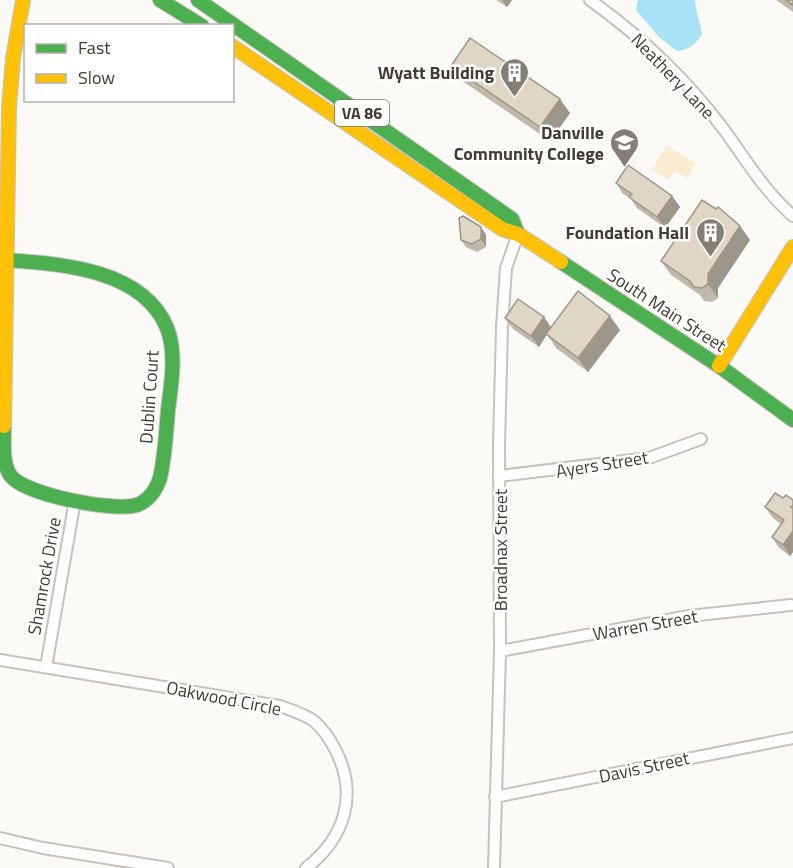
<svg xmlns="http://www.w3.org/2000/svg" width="793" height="868" font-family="'Titillium Web',sans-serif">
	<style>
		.green { fill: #fcecd2 }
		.water { fill: #a7e2f7 }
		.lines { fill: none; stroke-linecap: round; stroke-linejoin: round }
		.street-casing { stroke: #c6c2bc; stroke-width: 14 }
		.fast-casing { stroke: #c6c2bc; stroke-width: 16 }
		.slow-casing { stroke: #c6c2bc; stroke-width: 16 }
		.street { stroke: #fffefe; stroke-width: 10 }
		.fast { stroke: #4caf50; stroke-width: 14 }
		.slow { stroke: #ffc107; stroke-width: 14 }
		.wall { fill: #c1b8a9 }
		.shaded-wall { fill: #9d968a }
		.building { fill: #e0d6c5; stroke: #9d968a; stroke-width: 1.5 }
		.labels { text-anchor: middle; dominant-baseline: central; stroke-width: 5; stroke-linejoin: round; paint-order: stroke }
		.shield { fill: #fff; stroke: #7b766f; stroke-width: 1.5 }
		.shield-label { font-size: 16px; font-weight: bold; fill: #433c31 }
		.poi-label { font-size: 18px; font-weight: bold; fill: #433c31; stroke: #fff; text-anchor: end }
		.street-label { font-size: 18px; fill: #433c31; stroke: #fff }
	</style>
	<rect width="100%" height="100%" fill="#fcfaf7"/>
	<path class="green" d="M667 145 695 163 688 178 675 172 668 179 651 170Z"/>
	<path class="water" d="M638 0H695C696 13 700 22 702 34 696 44 689 50 677 51L659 37 636 10Z"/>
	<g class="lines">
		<defs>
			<path id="street" d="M590 0C639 35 685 78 722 127 745 158 764 191 793 216
				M499 476 649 458 701 439
				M500 651 689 616 791 605
				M0 660 280 706C291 710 304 714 314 721 322 728 331 741 336 751 358 795 345 838 306 868
				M46 667 75 500
				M495 797 793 738
				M0 838 43 848 168 868
				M494 868 500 651 499 444 502 327 506 268 518 234"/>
			<path id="fast" d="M160 0 202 26
				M198 0 512 219 518 234
				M561 262 719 366 793 420
				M4 426C4 440 2 463 10 475 24 495 114 512 137 505 150 500 156 490 160 478 165 456 166 433 168 410 171 385 177 353 167 328 143 269 61 264 7 260"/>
			<path id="slow" d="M232 46 502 229 518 234 561 262
				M719 366 793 247
				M4 426 9 107 13 58 23 0"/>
		</defs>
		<use href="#street" class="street-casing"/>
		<use href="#fast" class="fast-casing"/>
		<use href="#slow" class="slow-casing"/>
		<use href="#street" class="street"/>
		<use href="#fast" class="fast"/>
		<use href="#slow" class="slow"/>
	</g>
	<path class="wall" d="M496 0H512L507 7Z
		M776 0H793V12Z
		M451 66 570 113 550 141 461 80Z
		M616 183 672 196 680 207 665 228 637 208 630 198 623 194Z
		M740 226 750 240 718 288V298L712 302 704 301 700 295 671 275 661 261Z
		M481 227 486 235V247L477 252 466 247 461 240Z
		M544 317 551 327 620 330 588 372 556 348 547 334 539 347 513 329 505 318Z
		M783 498 793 500V552L790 556 779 548 772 537 781 524 773 518 765 507Z"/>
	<path class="shaded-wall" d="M502 0H512L507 7Z
		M560 99 570 113 550 141 540 127Z
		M672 196 680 207 665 228 657 217Z
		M740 226 750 240 718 288V298L708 284V274Z
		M481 227 486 235V247L481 239Z
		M610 316 620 330 588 372 578 358Z
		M544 317 551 328 539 347 531 336Z
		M793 531V552L790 556 783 545Z"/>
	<path class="building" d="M786 0H793V5Z
		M470 38 560 99 540 127 451 66Z
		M628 165 672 196 657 217 629 197 632 194 616 183Z
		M702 200 716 209 718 207 740 226 708 274V284L702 288 694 287 690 281 661 261Z
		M463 216 481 227V239L472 244 461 240 459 218Z
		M578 291 610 316 578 358 546 334Z
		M518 299 544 317 531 336 505 318Z
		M775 493 783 498 786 495 793 500V505L791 507 793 508V531L783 545 772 537 784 520 765 507Z"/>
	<defs>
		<symbol id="building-pin" viewBox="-11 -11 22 30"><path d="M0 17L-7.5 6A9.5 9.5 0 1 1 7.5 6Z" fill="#847e76" stroke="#fff"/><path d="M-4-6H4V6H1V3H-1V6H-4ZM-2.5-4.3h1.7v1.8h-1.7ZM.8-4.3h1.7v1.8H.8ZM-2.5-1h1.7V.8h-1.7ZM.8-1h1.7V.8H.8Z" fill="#fff"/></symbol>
		<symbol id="university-pin" viewBox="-11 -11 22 30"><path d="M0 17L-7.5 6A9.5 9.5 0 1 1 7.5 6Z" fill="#847e76" stroke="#fff"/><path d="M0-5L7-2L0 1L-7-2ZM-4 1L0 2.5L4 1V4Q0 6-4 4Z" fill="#fff"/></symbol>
	</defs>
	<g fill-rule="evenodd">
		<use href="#building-pin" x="498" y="56" width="33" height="45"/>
		<use href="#university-pin" x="608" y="126" width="33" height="45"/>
		<use href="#building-pin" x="694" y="216" width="33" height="45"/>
	</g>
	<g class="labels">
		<rect class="shield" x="335" y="100" width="54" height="26" rx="4.5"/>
		<g class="shield-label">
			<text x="362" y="113">VA 86</text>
		</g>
		<g class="poi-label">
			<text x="494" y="72">Wyatt Building</text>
			<text x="604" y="132">Danville<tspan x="604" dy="21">Community College</tspan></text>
			<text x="689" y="232">Foundation Hall</text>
		</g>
		<g class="street-label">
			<text transform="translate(673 76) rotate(46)">Neathery Lane</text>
			<text transform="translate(667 310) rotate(33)">South Main Street</text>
			<text transform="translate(149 397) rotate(-86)">Dublin Court</text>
			<text transform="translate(602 464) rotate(-9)">Ayers Street</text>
			<text transform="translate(500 550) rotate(-90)">Broadnax Street</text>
			<text transform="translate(44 576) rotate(-80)">Shamrock Drive</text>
			<text transform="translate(645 625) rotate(-10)">Warren Street</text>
			<text transform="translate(224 698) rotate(11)">Oakwood Circle</text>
			<text transform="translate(644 767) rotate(-12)">Davis Street</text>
		</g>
	</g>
	<rect x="24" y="24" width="210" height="78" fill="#ffffff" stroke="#b4b1ad" stroke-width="1.5"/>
	<rect x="36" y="44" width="30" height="9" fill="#4caf50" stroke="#b4b1ad" stroke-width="1.5"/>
	<text x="78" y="54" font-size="18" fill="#433c31">Fast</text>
	<rect x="36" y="74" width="30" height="9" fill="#ffc107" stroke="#b4b1ad" stroke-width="1.5"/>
	<text x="78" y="84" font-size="18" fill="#433c31">Slow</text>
</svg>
